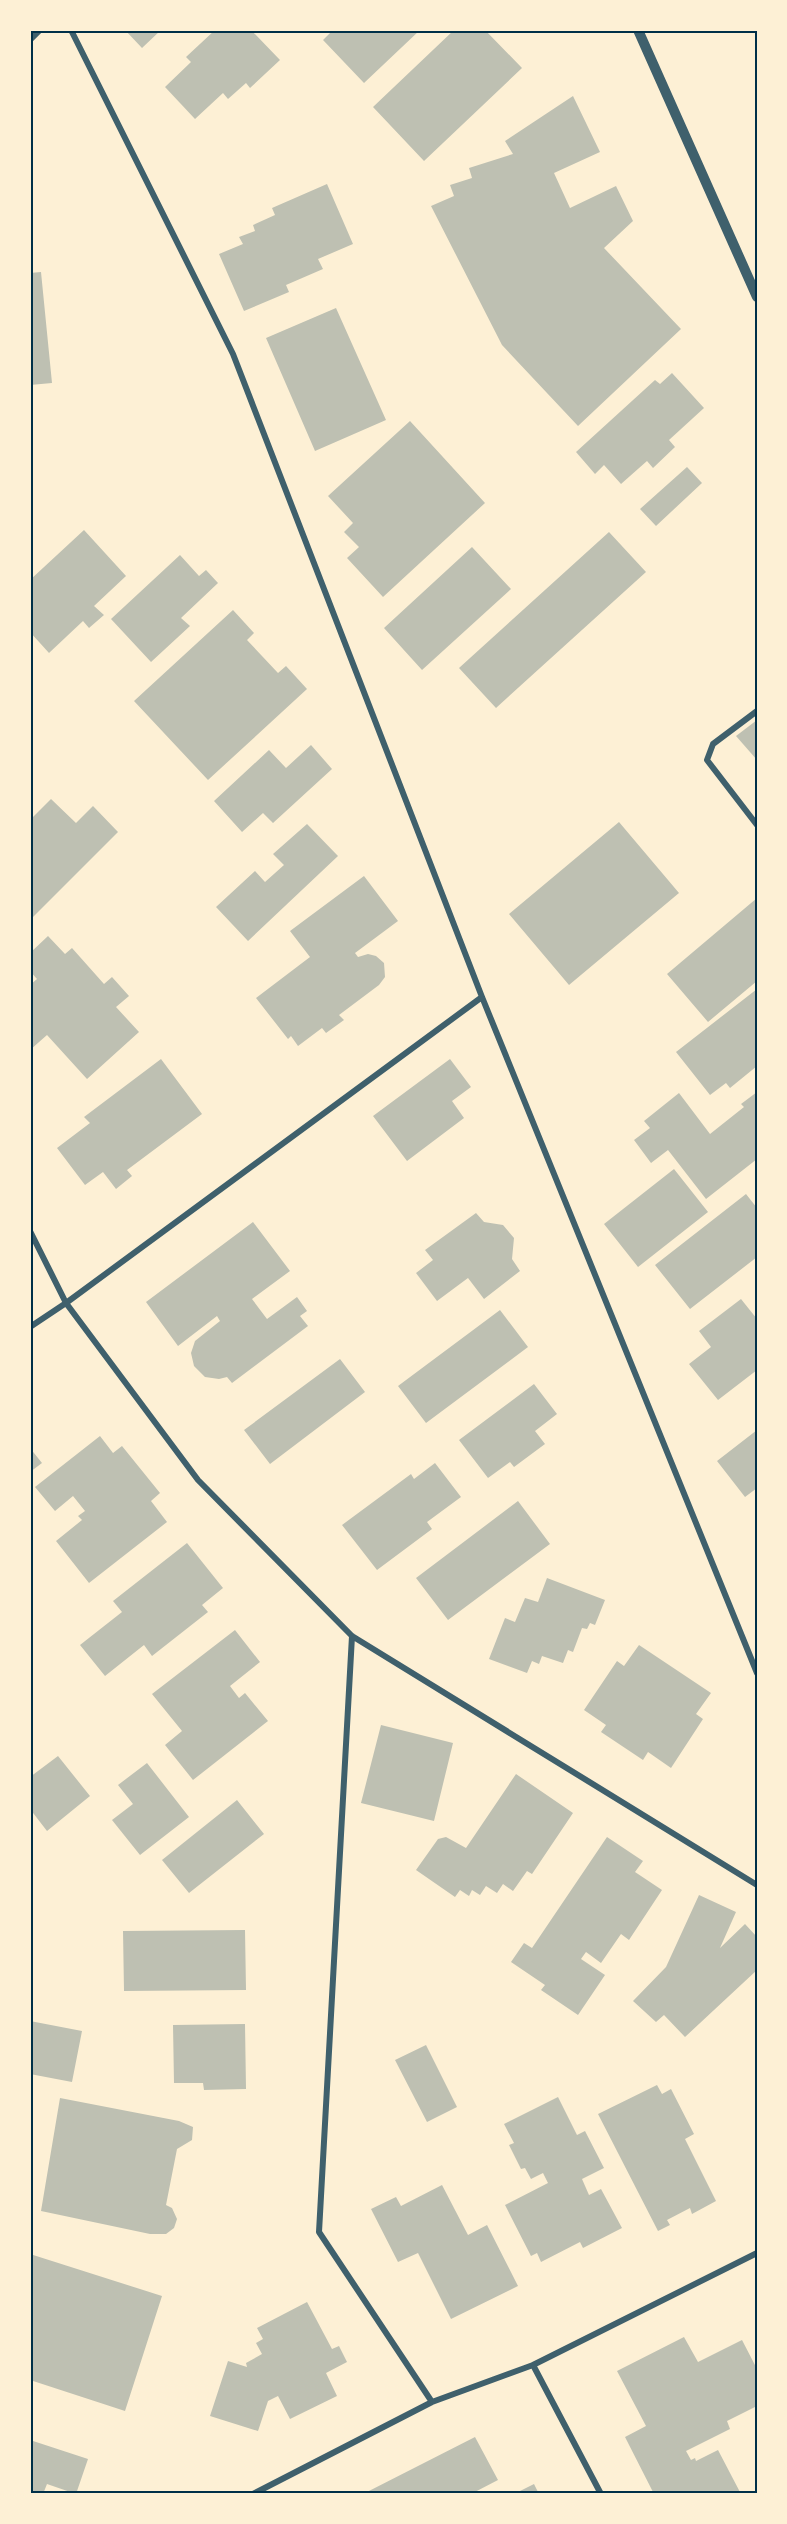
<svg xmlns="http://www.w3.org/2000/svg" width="787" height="2524" font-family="'Fira Sans',sans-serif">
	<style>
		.building { fill: #bec0b2 }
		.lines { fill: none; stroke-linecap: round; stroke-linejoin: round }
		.minor { stroke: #3f606c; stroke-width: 6 }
		.tertiary { stroke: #3f606c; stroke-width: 10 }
		.neatline { fill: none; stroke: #003049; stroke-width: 2 }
	</style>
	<rect width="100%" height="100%" fill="#fdf0d5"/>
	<path class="building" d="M125 30H161L142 48Z
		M215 30H251L280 60 250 88 246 83 228 99 223 93 195 119 165 87 191 62 186 57Z
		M333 30H420L364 83 323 40Z
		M454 30H485L522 68 424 161 373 107Z
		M573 96 600 152 554 173 570 208 616 186 633 221 604 248 681 329 578 426 502 345 431 206 454 196 450 185 472 178 469 168 513 154 505 141Z
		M327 184 353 244 318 259 323 269 286 285 289 292 244 311 219 254 243 244 239 237 255 231 253 225 275 215 272 208Z
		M41 272 52 383 30 385V273Z
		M336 308 386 420 315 451 266 338Z
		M672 373 704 408 669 440 675 447 653 468 647 461 621 484 604 465 595 474 576 452 655 380 660 384Z
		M410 421 485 503 383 597 347 558 359 547 344 532 353 523 328 496Z
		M687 467 702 483 656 526 640 509Z
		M84 530 126 576 94 606 104 615 89 628 83 621 49 653 30 632V580Z
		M609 532 646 572 496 708 459 668Z
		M472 547 511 589 422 670 384 628Z
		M180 555 199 576 206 570 218 583 181 618 190 626 151 662 111 619Z
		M233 610 254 633 247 640 278 673 286 666 307 689 208 780 134 701Z
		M757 720V760L736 736Z
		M311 745 332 769 273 823 263 813 242 832 214 801 269 750 286 768Z
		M51 799 76 823 93 806 118 832 30 920V820Z
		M619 822 679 893 569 985 509 914Z
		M307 824 338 856 248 941 216 907 255 871 265 882 284 865 273 854Z
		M364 876 398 921 355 953 358 957 368 954 376 956 384 963 385 977 379 985 339 1015 344 1020 326 1033 322 1028 298 1046 291 1036 288 1039 256 998 310 957 290 931Z
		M757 898V981L708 1022 667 974Z
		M48 936 65 954 72 948 104 984 112 977 129 996 116 1007 139 1032 87 1079 47 1035 30 1050V985L37 979 30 971V953Z
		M757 989V1066L730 1088 726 1083 710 1095 676 1052Z
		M161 1059 202 1114 127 1170 132 1176 116 1189 103 1172 85 1185 57 1148 90 1123 84 1117Z
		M450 1059 471 1087 452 1101 464 1118 407 1161 373 1116Z
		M757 1092V1159L706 1199 668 1150 651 1163 634 1140 650 1128 644 1121 679 1093 710 1134 744 1107 741 1104Z
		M674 1169 708 1212 638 1267 604 1224Z
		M746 1194 757 1208V1257L690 1309 655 1265Z
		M476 1213 484 1222 503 1225 514 1238 512 1259 520 1271 484 1299 468 1278 437 1301 416 1273 433 1260 425 1250Z
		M253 1222 290 1271 252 1299 267 1319 297 1297 307 1311 300 1316 308 1326 232 1383 227 1377 219 1379 205 1377 194 1366 191 1353 195 1341 220 1321 217 1316 178 1346 146 1302Z
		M741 1299 757 1319V1370L718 1400 689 1364 711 1347 699 1331Z
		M500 1310 528 1347 426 1423 398 1386Z
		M340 1359 365 1392 270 1464 244 1430Z
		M534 1384 557 1414 535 1431 545 1444 514 1467 510 1462 488 1478 459 1440Z
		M757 1430V1488L745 1497 717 1461Z
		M100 1436 113 1453 122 1446 160 1493 151 1501 167 1522 89 1583 56 1541 82 1520 78 1516 85 1511 73 1496 55 1511 35 1487Z
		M30 1448 42 1463 30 1472Z
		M435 1463 461 1497 427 1522 432 1529 377 1570 342 1525 411 1474 414 1479Z
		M518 1501 550 1544 448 1620 416 1578Z
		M187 1543 223 1588 202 1605 208 1612 152 1656 144 1645 105 1676 80 1645 122 1612 113 1601Z
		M547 1578 605 1600 595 1625 590 1623 587 1629 582 1628 573 1652 568 1650 563 1663 542 1656 539 1664 532 1661 527 1673 489 1659 505 1618 515 1622 525 1598 538 1602Z
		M235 1630 260 1662 230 1686 239 1698 245 1693 268 1721 193 1780 165 1745 182 1731 152 1694Z
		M639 1645 711 1693 696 1714 703 1719 671 1768 648 1752 643 1760 601 1732 606 1725 584 1710 617 1661 624 1666Z
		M381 1725 453 1743 434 1821 361 1803Z
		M58 1756 90 1796 47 1831 30 1809V1777Z
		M147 1763 189 1817 140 1855 112 1820 133 1804 118 1785Z
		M516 1774 573 1813 532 1874 527 1871 513 1891 503 1884 497 1893 486 1886 480 1895 472 1890 469 1896 460 1890 455 1897 416 1870 438 1839 446 1837 466 1848Z
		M237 1800 264 1834 189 1893 162 1860Z
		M607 1837 643 1861 635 1872 662 1890 629 1940 621 1934 601 1963 586 1952 581 1959 605 1975 578 2015 541 1990 545 1985 511 1962 524 1943 532 1948Z
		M699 1895 736 1912 720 1948 745 1924 757 1937V1970L685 2037 664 2015 656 2022 633 2001 666 1967Z
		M245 1930 246 1990 124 1991 123 1931Z
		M30 2021 82 2031 72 2082 30 2074Z
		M245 2024 246 2089 204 2090 203 2083H174L173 2025Z
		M426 2045 457 2107 427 2122 395 2060Z
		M657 2085 662 2094 671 2089 694 2134 685 2139 716 2201 692 2214 690 2208 667 2220 670 2225 658 2231 598 2114Z
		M558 2097 577 2135 585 2131 604 2168 582 2179 589 2195 601 2189 622 2228 583 2248 580 2242 541 2262 537 2253 531 2256 505 2205 548 2183 543 2173 531 2179 525 2168 521 2169 509 2145 514 2143 504 2124Z
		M60 2098 179 2121 193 2127 192 2140 177 2149 166 2205 172 2208 177 2219 174 2228 166 2234H150L41 2211Z
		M442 2185 468 2235 487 2225 518 2286 451 2319 418 2253 398 2262 371 2209 396 2197 401 2206Z
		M30 2254 162 2296 125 2411 30 2380Z
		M307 2302 332 2349 339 2346 347 2362 326 2373 337 2396 290 2419 278 2396 268 2401 258 2431 210 2416 228 2361 247 2367 246 2363 262 2354 256 2343 263 2339 257 2328Z
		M684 2337 698 2362 742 2340 757 2369V2406L727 2421 730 2429 686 2451 691 2460 695 2458 696 2461 718 2450 741 2494H672L671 2492 654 2494 625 2437 646 2426 617 2371Z
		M475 2437 498 2480 471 2494H363Z
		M30 2440 88 2459 76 2494 47 2484 43 2494H30Z
		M534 2484 539 2494H514Z"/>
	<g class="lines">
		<path class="minor" d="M71 30 233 354 482 997 757 1673
			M30 40 40 30
			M757 711 713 744 707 760 757 825
			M30 1231 66 1303 198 1480 352 1636 757 1885
			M30 1327 66 1303 482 997
			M352 1636 319 2232 432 2402
			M533 2365 601 2494
			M253 2494 432 2402 533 2365 757 2253"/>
		<path class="tertiary" d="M638 30 757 297"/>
	</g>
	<rect width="787" height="2524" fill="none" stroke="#fdf0d5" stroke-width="63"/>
	<rect x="32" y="32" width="724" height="2460" class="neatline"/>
</svg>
